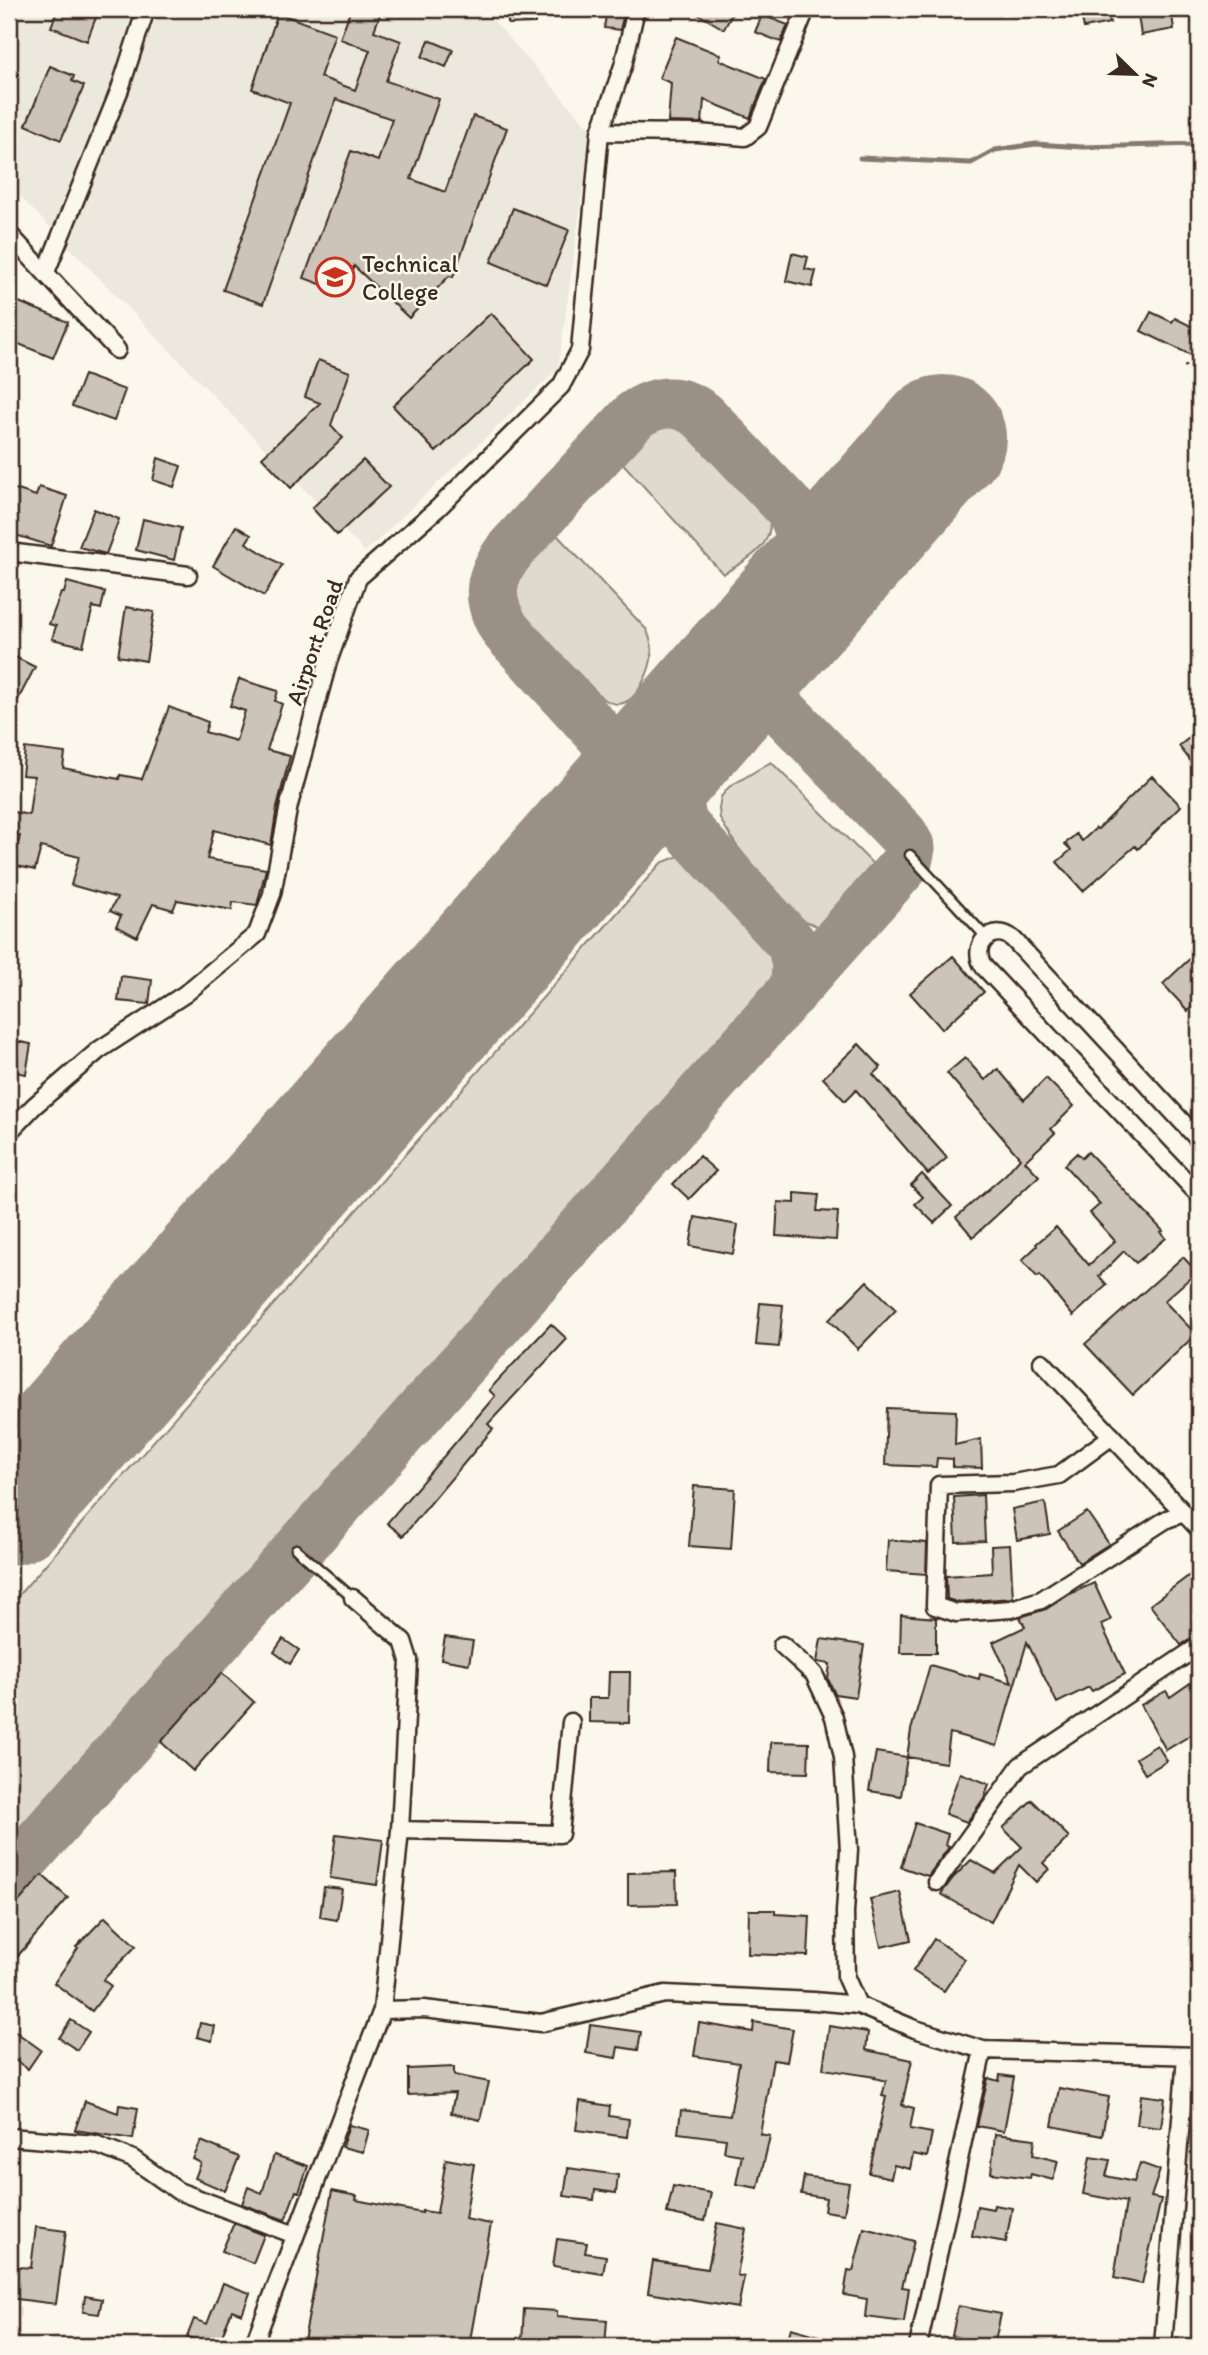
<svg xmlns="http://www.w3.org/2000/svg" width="1208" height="2355" font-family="Itim,sans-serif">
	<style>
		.built { fill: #ede8dd }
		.green { fill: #dfd9ce; stroke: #8d8276; stroke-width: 2 }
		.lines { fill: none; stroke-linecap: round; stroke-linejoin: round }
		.stream { stroke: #85796d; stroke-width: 5 }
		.taxiway { stroke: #9b9085; stroke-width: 51 }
		.runway { stroke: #9b9085; stroke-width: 126 }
		.building { fill: #ccc4b9; stroke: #3b2a1e; stroke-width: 2 }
		.lane-casing { stroke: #3b2a1e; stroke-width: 13 }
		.street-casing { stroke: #3b2a1e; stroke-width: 21 }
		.path { stroke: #3b2a1e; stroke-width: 3.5; stroke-dasharray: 2 5; stroke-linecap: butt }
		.lane { stroke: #fbf7ec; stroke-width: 8 }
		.street { stroke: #fbf7ec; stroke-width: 16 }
		.labels { text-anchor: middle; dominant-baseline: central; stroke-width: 5; stroke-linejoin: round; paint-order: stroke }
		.poi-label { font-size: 24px; fill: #3b2a1e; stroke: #fbf7ec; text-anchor: start }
		.street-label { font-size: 24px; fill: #3b2a1e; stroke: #fbf7ec }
	</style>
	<rect width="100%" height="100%" fill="#fbf7ec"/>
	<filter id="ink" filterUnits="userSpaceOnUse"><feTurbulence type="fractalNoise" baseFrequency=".0143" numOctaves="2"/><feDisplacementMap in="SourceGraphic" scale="14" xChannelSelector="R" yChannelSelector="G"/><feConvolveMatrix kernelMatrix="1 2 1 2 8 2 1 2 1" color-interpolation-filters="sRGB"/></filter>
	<g filter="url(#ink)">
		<path class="built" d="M9 9H483L591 130 558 369 365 552 9 185Z"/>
		<path class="green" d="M669 419 681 420 700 430 763 500C784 540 754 556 723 574L618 458 649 426Z
			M556 534 647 630C649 637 653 645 652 652 651 669 638 703 618 704 612 704 607 701 602 698L522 615C518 609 512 602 512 595 511 570 540 550 556 534Z
			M771 762 879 870 848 912 834 924 819 927 794 916 736 845 720 819 719 808 721 797 729 787Z
			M681 855 698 859 783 957 785 968 777 987 9 1860V1606L654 871 661 863Z"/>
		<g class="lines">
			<path class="stream" d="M860 158 971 163 995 150 1036 144 1082 147 1199 144"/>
			<path class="taxiway" d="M784 619C803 575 814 555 791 509
				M605 739C632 748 652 747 679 739 675 769 674 795 683 825
				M601 827C612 796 612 771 605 739
				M792 993C799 974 798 961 791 943L506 631C486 600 488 577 512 548L635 415C659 399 680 399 703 416L837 558
				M9 1876 907 862 910 848 903 835 741 668"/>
			<path class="runway" d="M9 1502 943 438"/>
		</g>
		<path class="building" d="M58 9H90L98 12 87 41 51 27Z
			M351 9H382L374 31 401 41 386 81 439 99 411 179 445 192 473 116 507 128 453 277 449 276 409 318 354 266 344 293 304 278 351 151 378 161 392 119 336 99 263 304 223 290 290 103 252 89 278 13 335 34 320 77 355 90 370 50 340 39Z
			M508 9H534L535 23 508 24Z
			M607 9H625L620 30 604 28Z
			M689 9H735L724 29Z
			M1080 9H1107L1110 23 1084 28Z
			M1137 9H1171L1174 29 1141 35Z
			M762 15 788 25 781 42 755 32Z
			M676 37 721 55 719 60 766 79 750 118 704 100 702 123 668 122 671 83 659 78Z
			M429 40 453 50 446 67 422 57Z
			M50 66 74 76 72 81 84 86 61 140 26 125Z
			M513 208 569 230 547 285 491 262Z
			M792 253 808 257 805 269 816 271 812 287 786 281Z
			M9 298 68 322 53 358 9 340Z
			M1151 312 1172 322 1175 318 1199 330V359L1141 331Z
			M491 313 534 359 436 452 393 406Z
			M318 360 350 372 331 425 343 438 291 488 262 457 320 403 305 397Z
			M84 375 125 390 114 421 72 406Z
			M158 458 181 466 174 487 153 480Z
			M363 460 389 487 337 535 312 508Z
			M9 487 36 496 39 487 67 496 51 546 9 533Z
			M94 509 119 519 106 554 79 547Z
			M143 519 181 528 174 560 136 550Z
			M236 526 251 535 246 543 282 565 264 596 213 566Z
			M67 582 105 592 101 609 93 607 83 646 52 639 56 626 49 624 61 593H64Z
			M126 607 154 612 146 661 118 656Z
			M9 654 35 667 9 717Z
			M239 679 278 691 275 701 282 704 267 750 290 756 277 807 271 845 214 830 207 859 266 869 257 905 233 902 232 910 177 900 173 910 153 904 137 937 116 926 121 916 110 911 117 898 71 885 79 857 41 847 35 870 13 865 20 836 9 834V811L29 815 34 776 22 775 25 748 65 753 63 768 119 779 120 775 142 779 169 707 208 722 205 732 236 741 245 711 230 706Z
			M1199 730V772L1179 746Z
			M1152 776 1181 806 1138 849 1135 846 1083 891 1057 862 1071 850 1065 844 1076 834 1082 841 1096 828 1098 829Z
			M1199 950V1000L1188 1011 1163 984Z
			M953 956 984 992 942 1029 910 993Z
			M121 976 152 980 149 1004 118 1001Z
			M15 1041 31 1044 26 1074 10 1071Z
			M859 1044 881 1067 873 1074 947 1158 928 1174 856 1090 845 1101 823 1078Z
			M965 1058 985 1080 998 1069 1024 1100 1046 1078 1074 1106 1051 1129 1055 1133 1025 1161 1039 1176 973 1237 956 1217 1006 1174 1020 1158 947 1073Z
			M1088 1152 1163 1231 1161 1232 1166 1238 1136 1263 1124 1251 1099 1276 1107 1285 1073 1316 1040 1275 1037 1277 1022 1260 1037 1246 1036 1244 1056 1227 1089 1265 1115 1241 1090 1213 1100 1204 1064 1165 1077 1153 1082 1158Z
			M699 1156 716 1171 689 1199 673 1184Z
			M922 1174 952 1206 934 1223 915 1204 923 1197 911 1185Z
			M795 1193 819 1195 817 1211 838 1212 836 1240 776 1236 778 1202 795 1203Z
			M695 1217 738 1225 733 1254 690 1246Z
			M1183 1257 1197 1272 1164 1301 1196 1334 1133 1395 1085 1344Z
			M867 1281 896 1310 858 1349 829 1320Z
			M760 1303 783 1305 779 1347 756 1345Z
			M551 1324 567 1339 488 1424 493 1429 403 1536 387 1523 495 1396 489 1390Z
			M887 1408 956 1411 955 1445 981 1439 982 1468 953 1467V1459L937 1458 936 1467 885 1465Z
			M694 1486 735 1489 731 1549 689 1546Z
			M983 1495 985 1541 956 1542 954 1497Z
			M1045 1502 1050 1534 1017 1540 1012 1509Z
			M1087 1512 1109 1544 1079 1563 1058 1531Z
			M888 1540 927 1543 926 1574 886 1571Z
			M1010 1545 1013 1598 957 1602 947 1599 946 1576 992 1573 991 1546Z
			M1199 1568V1634L1181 1645 1150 1605Z
			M1094 1583 1111 1620 1101 1624 1125 1674 1092 1691 1089 1687 1057 1703 1027 1642 997 1746 950 1733 946 1763 907 1757 911 1730 930 1665 979 1679 980 1674 1012 1683 993 1642 1025 1627 1020 1617 1046 1609 1070 1594Z
			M901 1615 936 1618V1653H900Z
			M445 1637 473 1641 469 1664 441 1659Z
			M283 1639 299 1650 290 1664 274 1652Z
			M821 1639 864 1645 856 1697 835 1694 828 1679 830 1664 817 1662Z
			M609 1672H630L629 1723 589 1722V1698H608Z
			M222 1673 254 1702 193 1771 161 1742Z
			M1199 1677V1730L1166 1750 1141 1705 1166 1691 1170 1697Z
			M771 1742 809 1743 808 1773 770 1772Z
			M1157 1745 1167 1761 1145 1774 1136 1758Z
			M876 1752 907 1757 901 1796 869 1791Z
			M960 1773 989 1784 984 1798 967 1822 945 1814Z
			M1032 1800 1069 1837 1043 1863 1049 1869 1036 1882 1019 1865 991 1922 941 1894 956 1874 954 1877 971 1860 995 1873 1022 1847 1003 1828Z
			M915 1823 948 1834 945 1845 949 1847 928 1876 901 1867Z
			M336 1834 383 1840 377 1885 330 1878Z
			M676 1872 677 1904 628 1905V1873Z
			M42 1875 68 1898 9 1966V1913Z
			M324 1887 342 1889 337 1920 320 1917Z
			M900 1892 911 1940 881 1947 870 1899Z
			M749 1910H775V1914L810 1916 808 1956 748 1954Z
			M105 1917 136 1946 103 1980 111 1986 92 2011 54 1983 78 1948 76 1947Z
			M934 1939 965 1959 944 1991 913 1971Z
			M71 2020 89 2032 77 2050 59 2038Z
			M754 2022 793 2029 787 2062 773 2060 760 2134 770 2136 758 2188 736 2184 742 2155 724 2152 726 2139 678 2133 681 2110 730 2116 739 2063 694 2056 699 2023 753 2032Z
			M200 2023 215 2026 212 2041 197 2037Z
			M590 2025 641 2032 638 2050 618 2047 616 2058 586 2053Z
			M829 2026 868 2032 866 2050 912 2060 902 2105 914 2108 910 2129 932 2133 927 2157 913 2154 910 2169 894 2165 891 2178 869 2173 886 2097 882 2096 886 2081 874 2078 875 2077 823 2069Z
			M9 2027 41 2050 28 2069 9 2056Z
			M454 2067V2075L489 2082 480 2120 451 2113 455 2093 408 2095V2069Z
			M1000 2075 1014 2077 1004 2131 977 2126 988 2078 999 2081Z
			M1059 2088 1109 2097 1102 2136 1052 2126Z
			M1141 2095 1165 2098 1161 2128 1137 2125Z
			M85 2101 118 2113 119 2105 138 2108 133 2139 75 2130Z
			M580 2101 610 2106 609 2116 629 2119 627 2137 576 2130Z
			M349 2125 369 2130 363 2152 342 2147Z
			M995 2134 1035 2139 1033 2155 1058 2161 1053 2180 1031 2174 1030 2178 991 2173Z
			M201 2141 239 2157 225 2191 195 2178 201 2163 193 2159Z
			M274 2155 308 2166 299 2192 296 2191 285 2220 242 2204 248 2187 262 2193Z
			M1090 2157 1110 2160 1106 2176 1134 2182 1140 2163 1160 2170 1151 2197 1161 2199 1142 2284 1114 2278 1126 2202 1083 2194Z
			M446 2159 474 2164 465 2219 491 2224 469 2346H303L332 2191 357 2196 356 2200 422 2213V2211L437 2213Z
			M568 2168 618 2175 616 2193 595 2190 594 2200 564 2196Z
			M804 2176 849 2183 844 2214 824 2211 826 2198 801 2194Z
			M673 2186 711 2193 705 2221 667 2213Z
			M994 2205 1012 2208 1006 2242 972 2236 977 2206 993 2209Z
			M234 2223 264 2235 253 2263 222 2251Z
			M717 2223 746 2229 737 2275 744 2277 738 2308 648 2293 653 2261 708 2269Z
			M36 2227 66 2231 56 2304 9 2298V2266L31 2268Z
			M864 2228 914 2241 902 2287 909 2288 904 2322 865 2317 867 2299 844 2295 848 2270 853 2271Z
			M557 2239 587 2243 585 2253 606 2256 603 2274 553 2266Z
			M223 2283 250 2293 242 2314 232 2310 218 2346 187 2337 194 2319 207 2324Z
			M85 2296 102 2299 99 2314 83 2312Z
			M958 2306 1001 2314 994 2346H958L960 2338 952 2336Z
			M524 2309 557 2311V2316L607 2320 605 2346H568V2344L522 2342Z
			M791 2328 841 2342 840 2346H786Z"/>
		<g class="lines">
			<defs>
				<path id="lane" d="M910 855 986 937
					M296 1549 353 1598"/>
				<path id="street" d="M600 132 698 133 745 137 758 127 806 9
					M9 234 117 350
					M46 272 120 89 146 9
					M9 552 188 575
					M9 1132 34 1106 99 1050 185 994 257 934 272 894 289 805 328 662 358 578 438 508 561 386 580 350 600 132 623 66 636 9
					M1199 1140 1013 939C993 922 969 946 984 967L1199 1195
					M1042 1362 1199 1529
					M1112 1436 1059 1475 1013 1483 939 1485 935 1606 956 1613 1011 1609 1041 1600 1167 1519 1184 1513
					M782 1645 814 1674 834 1717 843 1757 849 1850 845 1912 846 1978 858 2005
					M400 1830 560 1834 571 1722
					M937 1882 1020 1766 1199 1646
					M382 2010 424 2009 541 2023 665 1994 814 2001 858 2005 915 2029 983 2050 1199 2056
					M9 2137 95 2144 133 2159 178 2191 295 2235
					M253 2346 382 2010 400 1830 409 1660 403 1641 353 1598
					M918 2346 983 2050
					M1163 2346 1186 2056"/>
			</defs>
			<use href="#lane" class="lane-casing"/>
			<use href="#street" class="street-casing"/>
			<path class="path" d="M1185 365 1191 373 1199 379"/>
			<use href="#lane" class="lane"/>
			<use href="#street" class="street"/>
		</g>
	</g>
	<defs>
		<symbol id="university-ring" viewBox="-11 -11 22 22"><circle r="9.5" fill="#fbf7ec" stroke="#c8321e" stroke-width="1.5"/><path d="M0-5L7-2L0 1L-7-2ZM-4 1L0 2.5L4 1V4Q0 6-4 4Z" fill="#c8321e"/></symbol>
	</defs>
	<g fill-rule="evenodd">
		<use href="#university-ring" x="313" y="255" width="44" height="44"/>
	</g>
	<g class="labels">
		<g class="poi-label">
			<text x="362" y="263">Technical<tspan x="362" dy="28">College</tspan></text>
		</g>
		<g class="street-label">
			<text transform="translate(314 642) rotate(-71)">Airport Road</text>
		</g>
	</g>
	<rect width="1208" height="2355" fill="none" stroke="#fbf7ec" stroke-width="35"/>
	<rect x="18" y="18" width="1173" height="2320" fill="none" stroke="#3b2a1e" stroke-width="2.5" filter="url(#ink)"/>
	<g transform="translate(1135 74) rotate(113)" stroke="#fbf7ec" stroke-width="5" paint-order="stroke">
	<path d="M0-5L12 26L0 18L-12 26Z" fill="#3b2a1e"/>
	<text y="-10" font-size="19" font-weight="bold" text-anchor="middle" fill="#3b2a1e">N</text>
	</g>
</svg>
